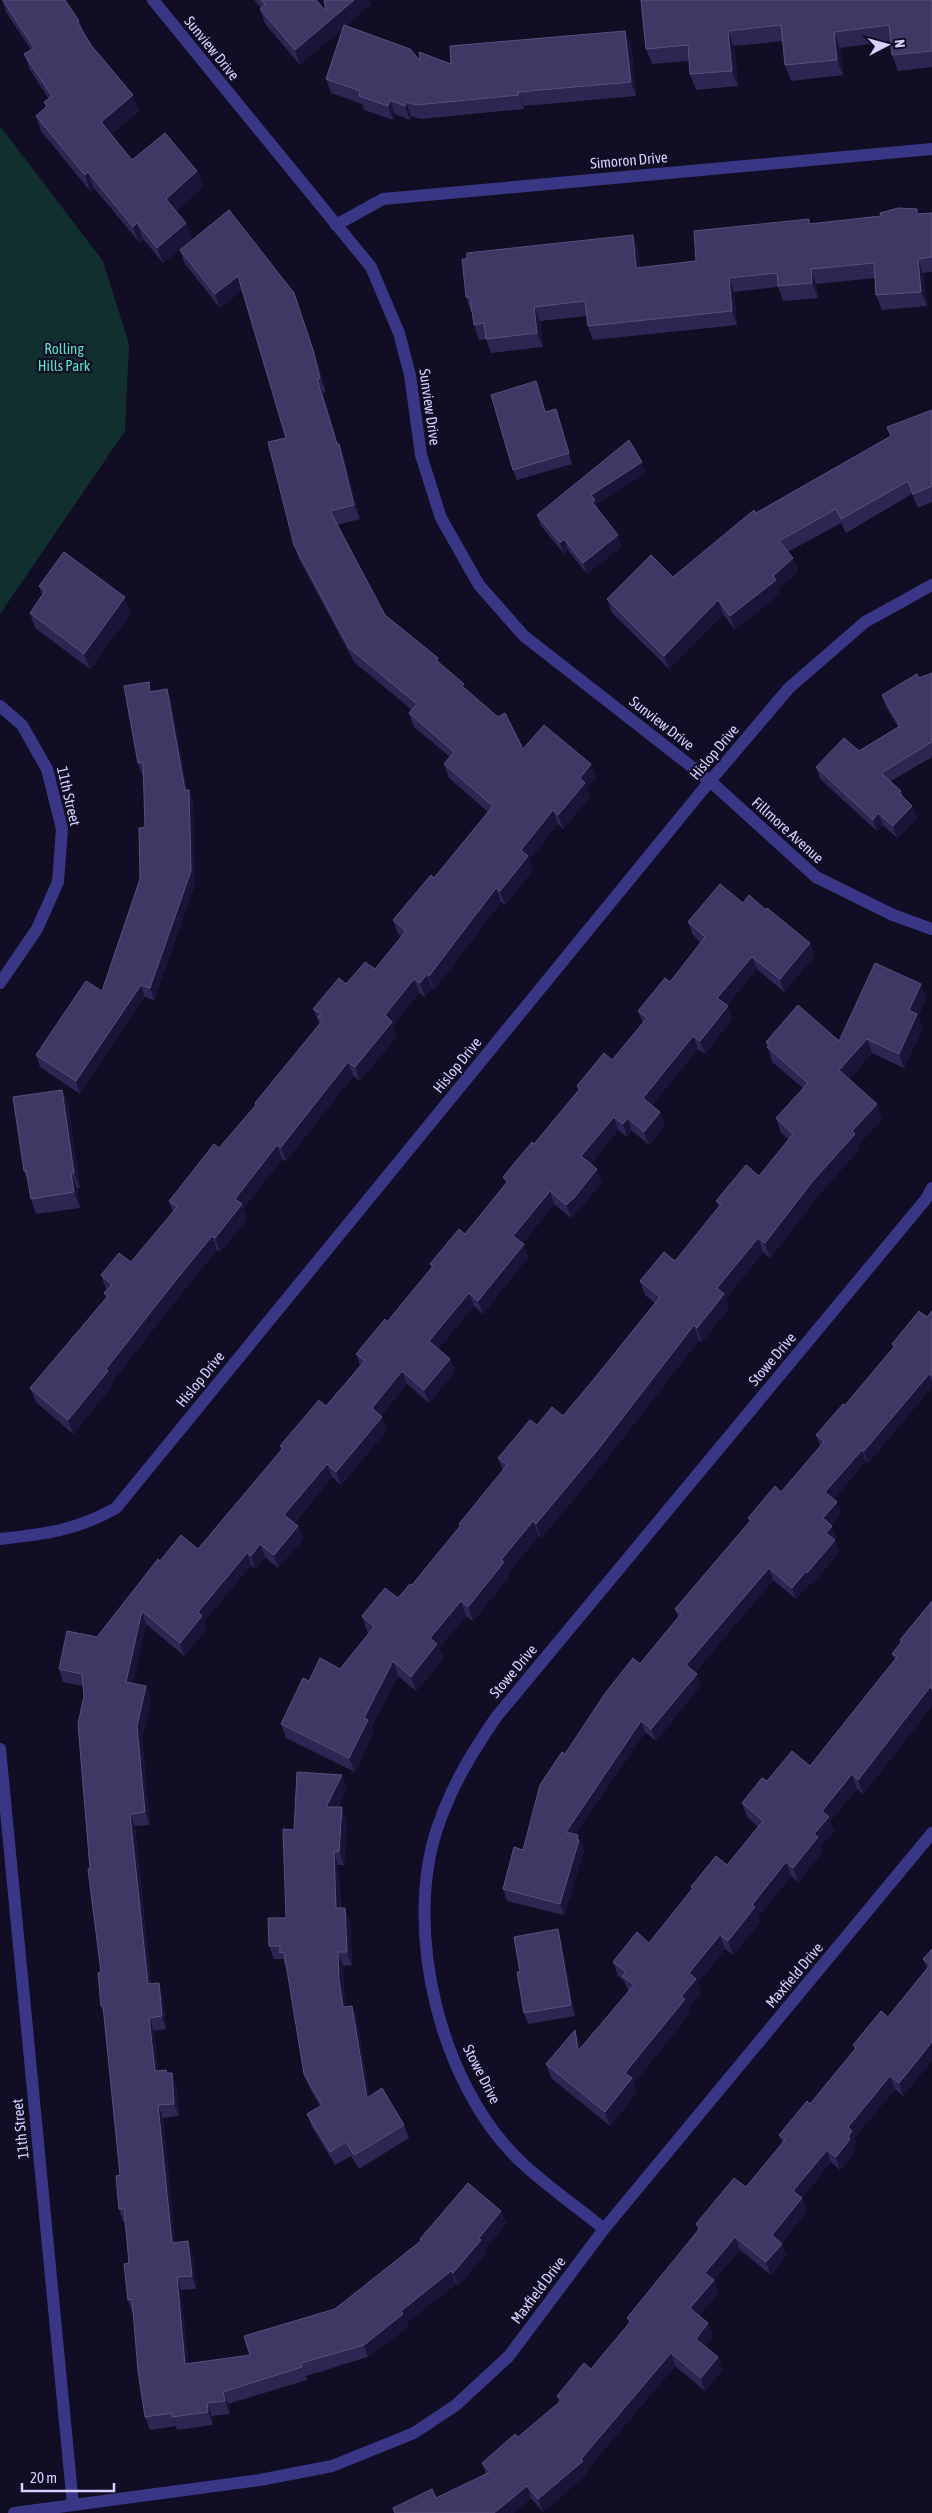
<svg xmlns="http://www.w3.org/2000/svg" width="932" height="2513" font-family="'Asap Condensed',sans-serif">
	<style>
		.green { fill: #102f2e }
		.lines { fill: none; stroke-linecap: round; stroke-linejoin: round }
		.minor { stroke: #3a3686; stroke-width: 12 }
		.wall { fill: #2f2553 }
		.shaded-wall { fill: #1b1439 }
		.building { fill: #413765; stroke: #58507e }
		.labels { text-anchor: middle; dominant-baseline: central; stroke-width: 4.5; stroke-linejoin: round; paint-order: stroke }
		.street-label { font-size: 15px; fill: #d6d1ff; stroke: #110d25 }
		.park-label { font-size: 15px; fill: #56e5c3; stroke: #110d25 }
	</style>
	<rect width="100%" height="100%" fill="#110d25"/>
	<path class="green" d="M0 126 103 261 129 344 125 431 0 614Z"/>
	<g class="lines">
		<path class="minor" d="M153 0 371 267 399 333 410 375 421 455 441 518 479 585 524 636 710 781 816 877 893 915 932 929
			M336 225 383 199 932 149
			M0 706 22 725 47 769 62 829 58 882 37 929 0 983
			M0 1539C45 1534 75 1531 116 1508L710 781 789 688 865 622 932 585
			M0 1749 73 2505
			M604 2229C576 2206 545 2185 519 2160 441 2085 403 1932 437 1829 451 1787 472 1752 497 1716L926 1199 932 1188
			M14 2513 260 2480 332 2466 414 2433 456 2405 509 2356 604 2229 932 1833"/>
	</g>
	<path class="wall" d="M2 0H65L79 21 84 33 91 45 139 111 111 134 132 160 197 171 203 187 176 211 186 223 192 239 163 263 143 239 139 242 94 188 90 191 41 131 36 116 46 107 44 102 49 99 30 70 24 54 31 50 6 12Z
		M254 0H316L326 11 324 0H369L371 4 346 26 420 61 451 64 625 31 631 45 636 96 524 106V109L421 119 411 116 410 120 395 114 393 120 364 110 362 104 331 93 326 79 343 28 300 65 265 24 260 9 261 8Z
		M641 0H932V67L898 71 892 55 891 41 840 48 843 75 791 81 785 65 783 41 734 46 738 86 696 90 690 74 689 61 652 64 646 49Z
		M932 213V272L923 273 927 306 882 310 876 295 875 278 816 284 818 298 783 301 778 287 734 292 737 325 593 340 588 326 587 316 540 321 543 347 491 353 486 339 479 340 474 325 472 312H471L466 297 633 235 638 249 640 268 696 261 809 219 810 224Z
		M180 250 294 293 318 364 326 392 323 393 338 444H339L344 458 360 519 337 525 385 615 438 658 439 664 466 689 523 749 591 764 596 778 587 788 590 797 563 829 558 824 529 860 533 870 505 905 501 902 434 990 432 988 425 997 419 993 393 1025 397 1036 360 1081 353 1076 286 1161 282 1159 243 1209 247 1219 220 1252 217 1250 177 1299 112 1382 113 1385 73 1434 36 1402 30 1388 106 1298 104 1293 107 1290 106 1289 101 1275 131 1262 173 1212 169 1201 219 1148 256 1106 255 1103 320 1024 319 1023 313 1009 346 984 375 969 402 937 398 934 393 920 434 878 488 812 449 778 444 764 450 757 414 727 409 713 412 710 354 662 299 559 294 545 286 438 242 290 220 308 185 264Z
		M540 392 546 412 556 409 572 464 517 480 513 470Z
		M932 410V502L918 508 912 494 846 533 841 523 788 552 793 558 798 572 779 588 780 593 735 630 723 614 669 669 612 613 607 599 673 577 756 513 891 436Z
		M646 473 597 504 598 511 622 546 587 574 568 550 564 554 541 526 537 515Z
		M39 586 131 613 90 669 35 628 30 613 42 595Z
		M932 673V757L891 781 901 791 903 797 912 806 917 818 897 838 883 825 877 831 820 779 816 767 859 751 898 727 886 707 882 695 919 678Z
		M167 689 171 701 187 790H189L193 802 195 884 154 1000 145 997 80 1094 40 1067 36 1055 102 991 140 879 145 827 144 774 142 775 138 763 152 691Z
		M743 903 766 910 810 943 814 956 784 992 757 969 727 1005 732 1019 705 1054 698 1049 652 1105 660 1112 665 1125 649 1145 632 1131 627 1137 618 1130 591 1163 602 1182 579 1210 571 1218 554 1204 523 1243 528 1257 483 1314 474 1306 438 1349 450 1359 455 1371 429 1403 407 1384 381 1415 382 1417 387 1430 341 1485 332 1477 294 1523 298 1526 303 1539 278 1568 265 1557 255 1569 251 1565 204 1622 207 1629 184 1656 146 1624 133 1683 146 1686 151 1699 142 1739 150 1825 135 1826 151 1984 163 1996 166 2029 154 2031 158 2071 166 2070 167 2073 176 2086 179 2116 163 2118 175 2243 193 2254 196 2289 181 2290 188 2364 250 2355 335 2309 421 2241 420 2239 501 2211 506 2224 485 2249 486 2253 458 2286 456 2284 406 2323 408 2327 368 2357 306 2376 307 2380 228 2404 230 2414 212 2416 213 2425 177 2430 176 2426 150 2430 145 2417 133 2312 132 2313 128 2300 129 2263 125 2222H123L119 2209 120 2175 104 2014 101 2006V1972L90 1869 84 1696 83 1686 63 1682 59 1669 97 1637 160 1561 198 1549 282 1450 280 1446 326 1406 360 1365 356 1354 387 1322 432 1268 430 1264 465 1234 506 1184 503 1177 534 1144 578 1090 577 1086 612 1060 643 1023 638 1011 670 982 701 943 693 935 688 922Z
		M921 984 926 999 918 1016 923 1028 904 1068 872 1053 849 1079 882 1119 859 1144 860 1148 818 1196 770 1258 763 1252 726 1298 729 1308 702 1342 699 1340 605 1461 541 1538 539 1536 508 1573 509 1577 473 1621 466 1616 439 1648 443 1659 416 1691 398 1676 371 1728 373 1734 355 1772 286 1738 281 1724 309 1681 340 1669 369 1633 367 1631 362 1616 398 1598 412 1585 460 1526 459 1524 503 1471 498 1458 537 1425 563 1416 594 1379 655 1303 645 1295 640 1281 675 1261 719 1207 716 1201 759 1176 789 1140 781 1133 776 1118 803 1088 772 1062 766 1042 839 1041Z
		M62 1090 68 1105 80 1188H77L80 1208 36 1214 31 1199 28 1181 24 1171Z
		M932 1311V1387L868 1463 866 1461 833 1499 837 1502 841 1513 831 1525 836 1537 834 1540 839 1552 811 1585 810 1583 796 1599 773 1580 695 1672 701 1685 656 1741 645 1732 576 1834 578 1835 584 1851 564 1915 507 1901 503 1889 523 1850 565 1754 678 1617 675 1609 750 1522 748 1518 781 1492 820 1446 816 1435 845 1405 893 1347 892 1344 927 1317Z
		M932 1601V1706L863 1794 857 1789 830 1821 834 1831 821 1846 823 1851 798 1882 791 1876 758 1917 760 1922 733 1955 725 1949 698 1983 701 1993 688 2009 690 2013 634 2083 637 2092 610 2126 551 2078 546 2064 575 2030 580 2044 581 2048 629 1991 628 1990 624 1981 618 1976 613 1962 649 1943 692 1889 691 1887 727 1865 758 1827 747 1817 742 1803 767 1781 810 1766 895 1660 892 1654 901 1643 900 1640Z
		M347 1788 338 1807 347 1821 344 1865H338L341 1908 350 1921 352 1965 343 1966 344 1993 346 2007 352 2006 357 2019 369 2096 404 2125 409 2138 359 2169 351 2156 335 2165 312 2127 307 2114 320 2106 309 2087 304 2074 287 1966H285L283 1959H274L269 1946 286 1918 294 1830Z
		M558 1929 561 1940 575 2016 528 2024 524 2013 520 1972Z
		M932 1949V2060L903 2096 895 2089 854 2138 857 2144 853 2149 855 2152 840 2170 831 2162 802 2198 807 2211 781 2243 786 2256 771 2275 740 2250 714 2280 718 2293 699 2316 708 2323 713 2336 705 2346 718 2357 722 2370 705 2391 675 2366 586 2471 587 2474 543 2512 531 2498 514 2513H395L393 2508 436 2498 486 2474 482 2463 518 2437 559 2403 557 2396 591 2369 629 2323 627 2318 698 2231 696 2224 746 2187 782 2143 779 2135 810 2104 855 2050 853 2045 888 2017 927 1968 923 1959Z"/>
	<path class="shaded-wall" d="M354 0H369L371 4 300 65 295 50Z
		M625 31 631 45 636 96 631 82Z
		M728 31 734 46 738 86 732 71Z
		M834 32 840 48 843 75 837 60Z
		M518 92 524 106V109L519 95Z
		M133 95 139 111 106 138 101 122Z
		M390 100 395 114 393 120 388 106Z
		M406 102 411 116 410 120 405 106Z
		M197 171 203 187 171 215 166 199Z
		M88 172 94 188 90 191 85 175Z
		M137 223 143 239 139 242 133 227Z
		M186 223 192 239 163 263 157 248Z
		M633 235 638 249 641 283 636 268Z
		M918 259 923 273 927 306 921 292Z
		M811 269 816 284 818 298 812 283Z
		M238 276 243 290 220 308 215 294Z
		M729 278 734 292 737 325 732 311Z
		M294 293 318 364 326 392 320 378Z
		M534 307 540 321 543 347 537 333Z
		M317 379 323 393 342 458 337 444Z
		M536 381 540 392 549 423 545 412Z
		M556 409 560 420 572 464 569 453Z
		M339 444 344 458 360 519 354 505Z
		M642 462 646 473 597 504 599 510 596 513 592 502 591 495Z
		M618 535 622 546 587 574 583 563Z
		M564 539 568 550 564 554 560 543Z
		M793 558 798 572 779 588 780 593 735 630 730 616 773 576Z
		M125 597 131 613 90 669 84 654Z
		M718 600 723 614 669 669 664 656Z
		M167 689 171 701 189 798V790L193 802 195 884 154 1000 150 988 185 790Z
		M591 764 596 778 587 788 590 797 563 829 558 815 580 778Z
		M912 806 917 818 897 838 893 826Z
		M553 810 558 824 529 860 533 870 505 905 500 891 521 850Z
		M878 813 883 825 877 831 873 820Z
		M496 888 501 902 434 990 429 976Z
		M810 943 814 956 784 992 780 979Z
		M752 957 757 969 722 1011 717 998Z
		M427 974 432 988 425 997 420 983Z
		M414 979 419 993 393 1025 397 1036 360 1081 355 1067 385 1015Z
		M921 984 926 999 918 1016 923 1028 904 1068 899 1054 909 1010Z
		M141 985 145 997 80 1094 76 1081Z
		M728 1006 732 1019 705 1054 700 1041Z
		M693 1036 698 1049 648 1111 643 1098Z
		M867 1039 872 1053 845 1085 839 1070Z
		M348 1062 353 1076 286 1161 281 1147Z
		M62 1090 68 1105 80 1188 74 1173Z
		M877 1104 882 1119 859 1144 860 1148 818 1196 770 1258 765 1243 852 1131Z
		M660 1112 665 1125 649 1145 644 1132Z
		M614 1117 618 1130 586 1169 581 1156Z
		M628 1118 632 1131 627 1137 623 1124Z
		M277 1145 282 1159 243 1209 247 1219 220 1252 215 1238 235 1199Z
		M597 1169 602 1182 579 1210 571 1218 566 1205Z
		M71 1173 77 1188 80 1208 74 1192Z
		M550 1191 554 1204 518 1249 513 1236Z
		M212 1236 217 1250 177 1299 112 1382 113 1385 73 1434 68 1420 106 1369 172 1285Z
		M758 1238 763 1252 726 1298 729 1308 702 1342 697 1328 717 1288Z
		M524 1244 528 1257 483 1314 478 1301Z
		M469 1293 474 1306 434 1354 429 1341Z
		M694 1325 699 1340 605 1461 541 1538 536 1524Z
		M450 1359 455 1371 429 1403 424 1390Z
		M402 1371 407 1384 377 1421 372 1408Z
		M929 1374 932 1382V1387L868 1463 864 1451Z
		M382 1417 387 1430 341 1485 336 1472Z
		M862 1450 866 1461 829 1503 825 1492Z
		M327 1464 332 1477 289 1528 284 1515Z
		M837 1502 841 1513 827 1530 823 1518Z
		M533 1521 539 1536 508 1573 509 1577 473 1621 468 1607 501 1560Z
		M298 1526 303 1539 278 1568 274 1555Z
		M832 1526 836 1537 830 1545 826 1533Z
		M835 1540 839 1552 811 1585 807 1573Z
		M260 1544 265 1557 255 1569 251 1556Z
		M247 1553 251 1565 204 1622 207 1629 184 1656 180 1643 198 1612Z
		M769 1568 773 1580 691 1676 686 1665Z
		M806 1571 810 1583 796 1599 792 1588Z
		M461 1601 466 1616 439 1648 443 1659 416 1691 411 1677 430 1638Z
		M142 1611 146 1624 131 1695 126 1682Z
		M393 1661 398 1676 371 1728 373 1734 355 1772 349 1758 364 1718Z
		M697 1674 701 1685 656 1741 651 1729Z
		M146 1686 151 1699 142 1739 150 1825 145 1812 137 1726Z
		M930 1687 932 1693V1706L863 1794 858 1780Z
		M641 1721 645 1732 570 1843 566 1832Z
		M852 1774 857 1789 830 1821 834 1831 821 1846 823 1851 798 1882 793 1868 814 1834 822 1811Z
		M342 1775 347 1788 331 1821 326 1807Z
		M342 1807 347 1821 344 1865 339 1852Z
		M130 1814 135 1826 152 1997 148 1984Z
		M578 1835 584 1851 564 1915 560 1904Z
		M334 1851 338 1865 341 1921 336 1908Z
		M786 1862 791 1876 758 1917 760 1922 733 1955 728 1941 752 1905Z
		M345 1908 350 1921 352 1965 347 1952Z
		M558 1929 561 1940 575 2016 571 2005Z
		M720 1935 725 1949 698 1983 701 1993 688 2009 690 2013 634 2083 637 2092 610 2126 605 2112 625 2073 681 1997 689 1973Z
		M338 1952 343 1966 344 1993 348 2020 343 2007 339 1980Z
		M159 1983 163 1996 166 2029 162 2016Z
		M352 2006 357 2019 371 2111 367 2098Z
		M149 2018 154 2031 159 2084 155 2071Z
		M575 2030 580 2044 584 2065 578 2051Z
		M932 2042V2060L903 2096 899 2083Z
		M172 2073 176 2086 179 2116 174 2104Z
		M890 2076 895 2089 854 2138 857 2144 853 2149 855 2152 840 2170 836 2157 848 2137V2127Z
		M158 2105 163 2118 177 2256 172 2243Z
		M827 2150 831 2162 797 2204 793 2191Z
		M802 2198 807 2211 776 2248 772 2235Z
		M501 2211 506 2224 485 2249 486 2253 458 2286 453 2273 479 2238Z
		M735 2237 740 2250 714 2280 718 2293 695 2321 690 2308 705 2273Z
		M188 2241 193 2254 196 2289 192 2276Z
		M782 2244 786 2256 771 2275 766 2262Z
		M451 2271 456 2284 406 2323 408 2327 368 2357 364 2345 401 2311Z
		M177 2277 181 2290 190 2377 185 2364Z
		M708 2323 713 2336 700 2352 696 2339Z
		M671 2353 675 2366 586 2471 587 2474 543 2512 538 2499 581 2459Z
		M718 2357 722 2370 705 2391 701 2378Z
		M223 2392 228 2404 230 2414 225 2401Z
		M207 2403 212 2416 213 2425 208 2412Z
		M527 2486 531 2498 514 2513H494Z"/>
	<path class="building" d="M3 0H65L79 21 77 22 91 45 133 95 101 122 132 160 165 133 197 171 166 199 186 223 157 248 137 223 133 227 88 172 85 175 36 116 47 106 44 102 52 96 24 54 34 48Z
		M261 0H316L326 11 324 0H354L295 50 260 9 265 4Z
		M641 0H932V51L892 55 889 25 834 32 837 60 785 65 781 25 728 31 732 71 690 74 688 45 646 49Z
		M344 25 410 49 420 61 419 52 451 64 450 46 625 31 631 82 518 92 519 95 416 105 406 102 405 106 390 100 388 106 359 96 360 91 326 79Z
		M898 208 917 209V214L932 213V257L918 259 921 292 876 295 874 263 811 269 812 283 778 286 777 273 729 278 732 311 588 326 585 301 534 307 537 333 486 339 484 323 474 325 470 297H466L462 259H467V253L633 235 636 268 696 261 694 231 809 219V224L881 216 880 213Z
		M229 210 294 293 313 350 320 378 317 379 337 444H339L354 505 330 511 385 615 438 658 436 660 464 684 462 686 498 717 505 713 523 749 544 725 591 764 580 778 585 783 558 815 553 810 521 850 528 856 500 891 496 888 429 976 427 974 420 983 414 979 385 1015 392 1022 355 1067 348 1062 281 1147 277 1145 235 1199 242 1204 215 1238 212 1236 172 1285 106 1369 108 1371 68 1420 30 1388 108 1296 104 1293 112 1285 101 1275 119 1253 131 1262 177 1207 169 1201 178 1190 214 1144 219 1148 256 1105 255 1103 322 1021 318 1017 321 1014 313 1009 339 978 346 984 365 962 375 969 406 931 393 920 431 875 434 878 493 806 444 764 454 752 409 713 417 704 349 648 294 545 268 442 286 438 238 276 215 294 180 250Z
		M536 381 545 412 556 409 569 453 513 470 491 395Z
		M932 410V486L913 494 908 481 841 519 836 509 779 541 793 558 773 576 776 580 730 616 718 600 664 656 607 599 651 555 673 577 754 510 756 513 891 436 887 427Z
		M629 440 642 462 591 495 595 500 592 502 618 535 583 563 564 539 560 543 537 515Z
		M64 552 125 597 84 654 30 613 45 591 39 586Z
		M932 673V742L881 773 901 791 899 793 912 806 893 826 878 813 873 820 816 767 844 738 859 751 900 726 882 695 917 674 919 678Z
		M149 682 150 692 167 689 185 790H189L191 871 150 988 141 985 76 1081 36 1055 86 981 102 991 140 879 139 828 145 827 143 762 138 763 124 686Z
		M720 884 743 903 749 895 766 910 767 908 810 943 780 979 752 957 717 998 728 1006 700 1041 693 1036 643 1098 660 1112 644 1132 628 1118 623 1124 614 1117 581 1156 597 1169 574 1198 566 1205 550 1191 513 1236 524 1244 478 1301 469 1293 429 1341 450 1359 424 1390 402 1371 372 1408 382 1417 336 1472 327 1464 284 1515 298 1526 274 1555 260 1544 251 1556 247 1553 198 1612 202 1616 180 1643 142 1611 126 1682 146 1686 137 1726 145 1812 130 1814 148 1984 159 1983 162 2016 149 2018 155 2071 166 2070 167 2073H172L174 2104 158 2105 172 2243 188 2241 192 2276 177 2277 185 2364 250 2355 244 2336 335 2309 422 2240 420 2239 468 2183 501 2211 479 2238 481 2240 453 2273 451 2271 401 2311 403 2314 364 2345 301 2363 302 2367 223 2392 225 2401 207 2403 208 2412 172 2417V2413L145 2417 138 2371 132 2299 128 2300 124 2264 129 2263 124 2209H119L116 2176 120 2175 103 2006H101L98 1973 101 1972 88 1869H90L78 1724 84 1696 82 1674 59 1669 67 1631 97 1637 158 1559 160 1561 181 1535 198 1549 283 1448 280 1446 319 1400 326 1406 365 1361 356 1354 385 1319 387 1322 433 1266 430 1264 459 1229 465 1234 508 1181 503 1177 532 1142 534 1144 580 1089 577 1086 604 1053 612 1060 647 1018 638 1011 665 978 670 982 705 937 688 922Z
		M875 963 921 984 909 1010 917 1014 899 1054 867 1039 839 1070 877 1104 852 1131 855 1134 812 1182 765 1243 758 1238 717 1288 724 1294 697 1328 694 1325 600 1447 536 1524 533 1521 501 1560 504 1562 468 1607 461 1601 430 1638 437 1644 411 1677 393 1661 364 1718 368 1720 349 1758 281 1724 303 1678 309 1681 320 1658 340 1669 374 1627 362 1616 385 1588 398 1598 410 1584 412 1585 461 1525 459 1524 507 1465 498 1458 530 1420 537 1425 552 1407 563 1416 594 1379 660 1297 640 1281 664 1252 675 1261 721 1204 716 1201 746 1165 759 1176 793 1134 776 1118 808 1083 767 1047 769 1045 766 1042 798 1005 839 1041Z
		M62 1090 74 1173H71L74 1192 31 1199 26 1170 24 1171 13 1097Z
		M919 1311 927 1317 932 1311V1376L929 1374 864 1451 862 1450 825 1492 837 1502 823 1518 832 1526 826 1533 835 1540 807 1573 806 1571 792 1588 769 1568 686 1665 697 1674 651 1729 641 1721 566 1832 578 1835 577 1839 579 1840 560 1904 503 1889 514 1847 523 1850 540 1785 562 1752 565 1754 606 1692 633 1658 640 1664 681 1614 675 1609 751 1520 748 1518 775 1486 781 1492 824 1442 816 1435 843 1404 845 1405 895 1346 892 1344Z
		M932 1601V1689L930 1687 858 1780 852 1774 822 1811 829 1817 814 1834 818 1837 793 1868 786 1862 752 1905 755 1907 728 1941 720 1935 689 1973 696 1979 681 1997 685 1999 625 2073 632 2078 605 2112 546 2064 575 2030 578 2051 634 1985 622 1976 626 1972 613 1962 637 1932 649 1943 693 1888 691 1887 716 1856 727 1865 763 1821 742 1803 762 1778 767 1781 792 1751 810 1766 897 1657 892 1654 902 1641 900 1640Z
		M297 1772 342 1775 326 1807H342L339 1852 334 1851 336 1908H345L347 1952H338L339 1980 343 2007 352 2006 367 2098 382 2088 404 2125 354 2155 346 2142 330 2152 307 2114 322 2105 304 2074 284 1952 280 1953V1946H269L268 1918H286L283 1829 294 1830Z
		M558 1929 571 2005 524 2013 517 1972H520L514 1937Z
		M932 1949V2042L899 2083 890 2076 848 2127 852 2131 848 2137 850 2139 836 2157 827 2150 793 2191 802 2198 772 2235 782 2244 766 2262 735 2237 705 2273 714 2280 690 2308 708 2323 696 2339 718 2357 701 2378 671 2353 581 2459 583 2461 538 2499 527 2486 494 2513H395L393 2508 432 2489 436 2498 490 2472 482 2463 515 2434 518 2437 562 2400 557 2396 584 2363 591 2369 631 2321 627 2318 700 2228 696 2224 734 2178 746 2187 785 2140 779 2135 807 2101 810 2104 856 2048 853 2045 881 2011 888 2017 930 1965 923 1959Z"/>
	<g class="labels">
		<g class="street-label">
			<text transform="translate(212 48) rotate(51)">Sunview Drive</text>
			<text transform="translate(629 160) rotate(-5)">Simoron Drive</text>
			<text transform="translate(430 407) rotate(82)">Sunview Drive</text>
			<text transform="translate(662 723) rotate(38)">Sunview Drive</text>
			<text transform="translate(714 752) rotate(-50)">Hislop Drive</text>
			<text transform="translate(69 796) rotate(77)">11th Street</text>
			<text transform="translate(788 830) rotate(42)">Fillmore Avenue</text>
			<text transform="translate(457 1065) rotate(-51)">Hislop Drive</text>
			<text transform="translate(772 1359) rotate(-50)">Stowe Drive</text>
			<text transform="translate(200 1379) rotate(-51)">Hislop Drive</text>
			<text transform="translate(513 1671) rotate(-50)">Stowe Drive</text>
			<text transform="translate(794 1975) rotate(-50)">Maxfield Drive</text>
			<text transform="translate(482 2074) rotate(63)">Stowe Drive</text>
			<text transform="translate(20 2129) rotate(-96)">11th Street</text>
			<text transform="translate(538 2290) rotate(-53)">Maxfield Drive</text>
		</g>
		<g class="park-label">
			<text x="64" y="348">Rolling<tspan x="64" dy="17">Hills Park</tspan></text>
		</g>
	</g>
	<g transform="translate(887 45) rotate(84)" stroke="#110d25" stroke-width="4" paint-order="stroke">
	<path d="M0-4L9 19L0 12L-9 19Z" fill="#d6d1ff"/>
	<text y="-8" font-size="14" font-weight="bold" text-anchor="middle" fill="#d6d1ff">N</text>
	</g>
	<path d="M22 2483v8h92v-8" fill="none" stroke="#d6d1ff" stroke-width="2.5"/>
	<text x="30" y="2483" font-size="15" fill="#d6d1ff" stroke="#110d25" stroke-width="4" paint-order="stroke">20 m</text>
</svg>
